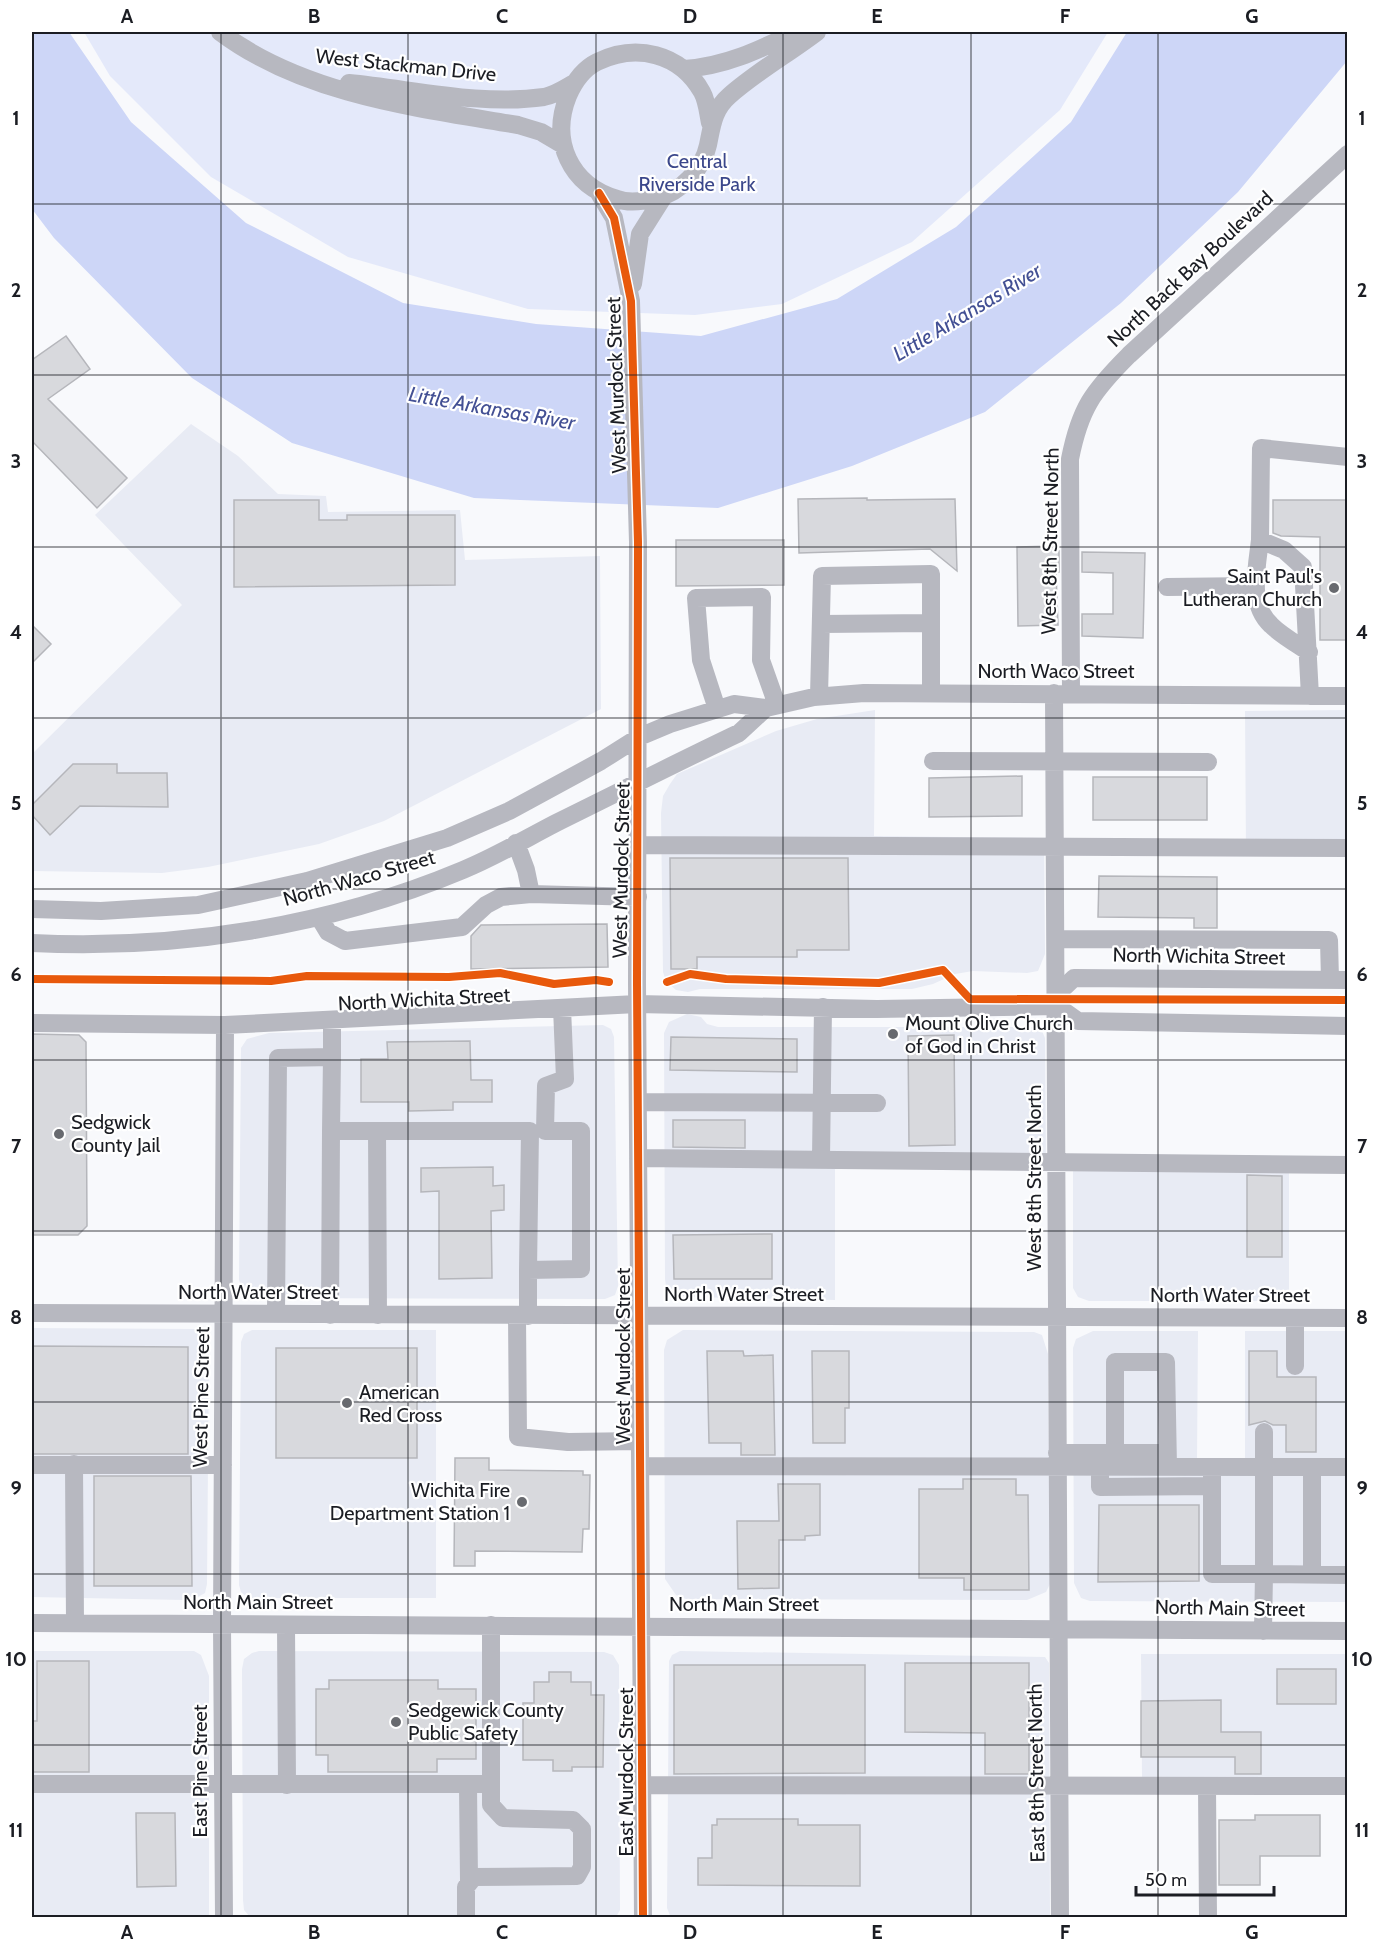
<svg xmlns="http://www.w3.org/2000/svg" width="1379" height="1949" font-family="Cabin,sans-serif">
	<style>
		.built { fill: #e8ebf4 }
		.green { fill: #e4e9fa }
		.water { fill: #cdd6f7 }
		.building { fill: #d8d9dd; stroke: #b5b6bb; stroke-width: 1.5 }
		.lines { fill: none; stroke-linecap: round; stroke-linejoin: round }
		.minor { stroke: #b7b8c0; stroke-width: 18 }
		.cycleway-casing { stroke: #fff; stroke-width: 11 }
		.cycleway { stroke: #e8590c; stroke-width: 8 }
		.grid { fill: none; stroke: #1b1d23; stroke-width: 1.5; stroke-opacity: 0.55 }
		.poi-dot { fill: #686a6f; stroke: #fff; stroke-width: 2 }
		.labels { text-anchor: middle; dominant-baseline: central; stroke-width: 4.5; stroke-linejoin: round; paint-order: stroke }
		.street-label { font-size: 20px; fill: #1b1d23; stroke: #fff }
		.park-label { font-size: 20px; fill: #3b478b; stroke: #fff }
		.poi-label { font-size: 20px; fill: #1b1d23; stroke: #fff; text-anchor: start }
		.water-label { font-size: 21px; font-style: italic; fill: #435094; stroke: #fff }
		.neatline { fill: none; stroke: #1b1d23; stroke-width: 2 }
		.grid-label { font-size: 20px; text-anchor: middle; font-weight: bold; fill: #1b1d23 }
	</style>
	<rect width="100%" height="100%" fill="#f8f9fc"/>
	<path class="built" d="M191 424 238 456 278 494 326 496 328 512 460 510 465 560 600 556 601 709 384 821 319 844 208 867 162 873 32 871V754L182 605 95 515Z
		M875 710 874 836 1044 838 1045 954 1038 971 1027 973 973 971 955 974 933 984 912 989H700L688 992 676 990 666 981 663 972 661 813 663 796 670 784 677 774 776 731 817 719Z
		M1347 710V853L1246 852 1245 711Z
		M687 1014 701 1017 707 1024 718 1027H1034L1042 1031 1045 1038 1046 1165H835V1300L687 1297 674 1294 666 1287 665 1279 664 1033 669 1022Z
		M603 1025 611 1029 614 1037 618 1286 615 1295 605 1299 251 1298 244 1294 239 1280 241 1048 247 1039 269 1033Z
		M1073 1170 1289 1171V1301H1089L1078 1297 1073 1288Z
		M32 1328 196 1329 205 1332 209 1345 207 1584 205 1593 196 1598 184 1600 32 1597Z
		M252 1330H436V1598H248L241 1592 239 1585 241 1342 244 1334Z
		M683 1330 1034 1332 1042 1335 1048 1354 1050 1584 1046 1592 1027 1600 686 1599 676 1595 665 1579 664 1350 667 1340Z
		M1093 1331H1198L1197 1460H1245V1331H1347V1602L1090 1601 1081 1598 1074 1583 1073 1348 1076 1339Z
		M32 1651H194L201 1655 209 1676V1917L32 1918Z
		M259 1651 604 1652 613 1655 619 1665 620 1910 616 1917H250L244 1910 243 1900 242 1669 244 1659 252 1653Z
		M680 1651 1045 1657 1049 1663 1050 1917 671 1918 667 1908 669 1661 672 1655Z
		M1141 1654H1347V1779H1142Z"/>
	<path class="green" d="M84 32H1108L1060 110 912 242 782 304 695 315 528 309 348 257 211 177 110 76Z"/>
	<path class="water" d="M32 32H69L131 122 246 223 403 303 536 324 701 336 837 299 956 227 1071 122 1127 32H1347V61L1238 192 1121 303 985 412 852 466 718 508 474 498 292 443 192 378 54 238 32 209Z"/>
	<path class="building" d="M66 336 90 369 48 399 127 478 97 508 32 441V360Z
		M867 498V500L955 499 957 571 930 549 799 553 798 499Z
		M234 500H319V520H347V515H455V585L234 587Z
		M1273 500H1347V640H1320V537L1281 536 1273 533Z
		M676 540H784V585L676 586Z
		M1056 546V551H1059V572H1056L1058 625 1018 626 1017 547Z
		M1082 552 1145 553 1143 638 1082 636V614H1113V573L1082 572Z
		M32 625 51 644 32 663Z
		M73 764H117V773H167L168 807 80 806 50 835 32 815V805Z
		M1022 776V816L929 817V778Z
		M1093 777H1207V820H1093Z
		M670 858H848L849 950H797V957H697V969H671Z
		M1099 876 1217 877V928H1194V918L1098 917Z
		M607 924 608 967 471 969V936L481 925Z
		M32 1034 79 1035 86 1042 87 1226 78 1235H32Z
		M954 1035 955 1145 909 1146 908 1036Z
		M671 1037 797 1039V1072L670 1070Z
		M470 1041 471 1080H492V1102H453V1110L409 1111V1102H361V1059H388L387 1042Z
		M673 1120H745V1148L673 1147Z
		M493 1167V1186L504 1185V1210L491 1211 492 1278 439 1279V1191L421 1192V1168Z
		M1247 1175 1282 1176V1257H1247Z
		M772 1234V1279H674L673 1235Z
		M32 1346 188 1347V1454H32Z
		M276 1348H417V1458H276Z
		M707 1351H743L744 1356 773 1355 775 1455H741V1443H709Z
		M812 1351H849V1408H845V1443H813Z
		M1249 1351H1277V1377H1316V1452H1286V1425H1273L1265 1421 1249 1425Z
		M455 1458H489V1470L583 1471V1475H590L589 1529H583L582 1552 475 1551V1566H454Z
		M94 1476H191L192 1586H94Z
		M963 1479H1016V1495H1028L1029 1590H964V1578H919V1489H963Z
		M778 1484H820V1535L805 1536V1540H779V1588L738 1589 737 1521H779Z
		M1099 1505H1199V1581L1098 1582Z
		M37 1661H89V1772H32V1721H37Z
		M905 1663H1029V1774H985V1733L905 1732Z
		M674 1665H865V1773L674 1774Z
		M1277 1669H1336V1704H1277Z
		M549 1672H571V1682H591V1695H604L603 1767H572V1771H553V1760H523V1703H534V1682H549Z
		M329 1680H438V1689H476V1759H437V1772H328V1755H316V1689H329Z
		M1221 1700V1732H1261V1774H1235V1757H1141V1701Z
		M136 1813H175L176 1886 137 1887Z
		M1255 1815H1320V1856H1260V1885H1219V1820H1255Z
		M717 1819H798V1825H860V1886L698 1885V1858H712V1825H717Z"/>
	<g class="lines">
		<path class="minor" d="M220 32C304 95 417 108 518 125L541 132 563 145
			M684 69C726 66 759 50 796 32
			M349 83C412 89 480 106 544 97 555 95 565 88 574 83
			M710 123C708 113 707 101 702 92 680 53 636 43 597 62 583 69 574 82 568 96 550 141 570 185 617 199 630 204 645 201 657 198 681 192 703 169 708 145 712 126 713 110 729 96 756 72 788 54 817 32
			M599 193 614 218 631 301 638 542 637 982 643 1918
			M633 284 640 234 664 196
			M1260 540 1261 448 1348 457
			M1167 587 1256 586
			M821 624 931 623
			M1309 652C1297 644 1282 636 1271 625 1248 604 1257 567 1260 540L1284 550 1303 567 1310 696
			M1054 693 1060 1918
			M1071 693 1070 459C1080 408 1093 391 1129 355L1348 154
			M819 696 822 576 931 574V693
			M717 709 701 660 696 598 762 597 761 660 777 705
			M933 761 1208 762
			M638 845 1348 848
			M531 894 638 897
			M32 909 101 911 198 905 307 881 447 838 509 811 601 761 639 737 670 724 734 704 766 708 814 697 864 693 1348 696
			M319 917 328 932 345 941 462 927 486 905 501 897 531 894 526 870 516 843
			M1056 939 1329 940 1330 980
			M32 943C178 950 327 927 463 870 495 857 525 839 556 823 617 793 678 762 739 733L766 708
			M1057 994 1074 978 1348 980
			M32 1023 225 1025 637 1004 877 1009 1057 1006 1078 1021 1348 1026
			M332 1057V1020
			M638 1102 877 1103
			M377 1131 378 1315
			M638 1158 1348 1165
			M821 1159 823 1007
			M528 1270V1316
			M32 1313 1348 1318
			M276 1314 278 1058 332 1057 331 1131H530L528 1270 581 1269V1131H545L546 1086 565 1079 562 1008
			M330 1315 331 1131
			M517 1316 518 1437 568 1442 640 1441
			M1295 1318V1366
			M1264 1432V1574L1348 1575
			M1057 1453H1115V1362H1166L1168 1467
			M1115 1453H1167
			M74 1464 75 1623
			M32 1465H223
			M640 1466 1348 1467
			M1100 1467V1487L1212 1486
			M1212 1467V1574H1264L1263 1631
			M1312 1467V1575
			M32 1623 1348 1631
			M286 1625 287 1785
			M32 1784H491
			M468 1785 469 1881
			M642 1785 1348 1786
			M1207 1786 1208 1918
			M224 1918 222 1624 225 1025
			M466 1918V1887L474 1877 577 1876 582 1867V1829L573 1820 503 1818 491 1805V1625"/>
		<defs>
			<path id="cycleway" d="M599 193 614 218 631 301 638 542 637 982 643 1918
				M32 979 271 981 307 976 449 977 500 973 554 984 596 980 609 982
				M667 982 690 974 726 979 879 983 943 970 970 999 1348 1000"/>
		</defs>
		<use href="#cycleway" class="cycleway-casing"/>
		<use href="#cycleway" class="cycleway"/>
	</g>
	<path class="grid" d="M221 32V1918M408 32V1918M596 32V1918M783 32V1918M971 32V1918M1158 32V1918M32 204H1348M32 375H1348M32 547H1348M32 718H1348M32 889H1348M32 1060H1348M32 1231H1348M32 1402H1348M32 1574H1348M32 1745H1348"/>
	<g class="poi-dot">
		<circle cx="1334" cy="588" r="6"/>
		<circle cx="893" cy="1034" r="6"/>
		<circle cx="59" cy="1134" r="6"/>
		<circle cx="347" cy="1403" r="6"/>
		<circle cx="522" cy="1502" r="6"/>
		<circle cx="396" cy="1722" r="6"/>
	</g>
	<g class="labels">
		<g class="street-label">
			<text transform="translate(406 65) rotate(6)">West Stackman Drive</text>
			<text transform="translate(1190 269) rotate(-43)">North Back Bay Boulevard</text>
			<text transform="translate(616 385) rotate(-92)">West Murdock Street</text>
			<text transform="translate(1050 541) rotate(-89)">West 8th Street North</text>
			<text x="1056" y="671">North Waco Street</text>
			<text transform="translate(621 870) rotate(-89)">West Murdock Street</text>
			<text transform="translate(359 878) rotate(-16)">North Waco Street</text>
			<text transform="translate(1199 956) rotate(1)">North Wichita Street</text>
			<text transform="translate(424 999) rotate(-3)">North Wichita Street</text>
			<text transform="translate(1034 1178) rotate(-90)">West 8th Street North</text>
			<text x="258" y="1292">North Water Street</text>
			<text x="744" y="1294">North Water Street</text>
			<text x="1230" y="1295">North Water Street</text>
			<text transform="translate(623 1356) rotate(-90)">West Murdock Street</text>
			<text transform="translate(201 1397) rotate(-89)">West Pine Street</text>
			<text x="258" y="1602">North Main Street</text>
			<text x="744" y="1604">North Main Street</text>
			<text transform="translate(1230 1608) rotate(1)">North Main Street</text>
			<text transform="translate(200 1771) rotate(-90)">East Pine Street</text>
			<text transform="translate(626 1772) rotate(-90)">East Murdock Street</text>
			<text transform="translate(1036 1773) rotate(-91)">East 8th Street North</text>
		</g>
		<g class="park-label">
			<text x="697" y="161">Central<tspan x="697" dy="23">Riverside Park</tspan></text>
		</g>
		<g class="poi-label">
			<text x="1322" y="576" text-anchor="end">Saint Paul's<tspan x="1322" dy="23">Lutheran Church</tspan></text>
			<text x="905" y="1023">Mount Olive Church<tspan x="905" dy="23">of God in Christ</tspan></text>
			<text x="71" y="1122">Sedgwick<tspan x="71" dy="23">County Jail</tspan></text>
			<text x="359" y="1392">American<tspan x="359" dy="23">Red Cross</tspan></text>
			<text x="510" y="1490" text-anchor="end">Wichita Fire<tspan x="510" dy="23">Department Station 1</tspan></text>
			<text x="408" y="1710">Sedgewick County<tspan x="408" dy="23">Public Safety</tspan></text>
		</g>
		<g class="water-label">
			<text transform="translate(967 312) rotate(-31)">Little Arkansas River</text>
			<text transform="translate(492 408) rotate(10)">Little Arkansas River</text>
		</g>
	</g>
	<rect width="1379" height="1949" fill="none" stroke="#ffffff" stroke-width="66"/>
	<path d="M1136 1886v9h138v-9" fill="none" stroke="#1b1d23" stroke-width="3"/>
	<text x="1145" y="1886" font-size="18" fill="#1b1d23" stroke="#ffffff" stroke-width="4.5" paint-order="stroke">50 m</text>
	<rect x="33" y="33" width="1313" height="1883" class="neatline"/>
	<g class="grid-label">
		<text x="127" y="23">A</text>
		<text x="314" y="23">B</text>
		<text x="502" y="23">C</text>
		<text x="690" y="23">D</text>
		<text x="877" y="23">E</text>
		<text x="1065" y="23">F</text>
		<text x="1252" y="23">G</text>
		<text x="16" y="125">1</text>
		<text x="1362" y="125">1</text>
		<text x="16" y="297">2</text>
		<text x="1362" y="297">2</text>
		<text x="16" y="468">3</text>
		<text x="1362" y="468">3</text>
		<text x="16" y="639">4</text>
		<text x="1362" y="639">4</text>
		<text x="16" y="810">5</text>
		<text x="1362" y="810">5</text>
		<text x="16" y="981">6</text>
		<text x="1362" y="981">6</text>
		<text x="16" y="1153">7</text>
		<text x="1362" y="1153">7</text>
		<text x="16" y="1324">8</text>
		<text x="1362" y="1324">8</text>
		<text x="16" y="1495">9</text>
		<text x="1362" y="1495">9</text>
		<text x="16" y="1666">10</text>
		<text x="1362" y="1666">10</text>
		<text x="16" y="1837">11</text>
		<text x="1362" y="1837">11</text>
		<text x="127" y="1939">A</text>
		<text x="314" y="1939">B</text>
		<text x="502" y="1939">C</text>
		<text x="690" y="1939">D</text>
		<text x="877" y="1939">E</text>
		<text x="1065" y="1939">F</text>
		<text x="1252" y="1939">G</text>
	</g>
</svg>
